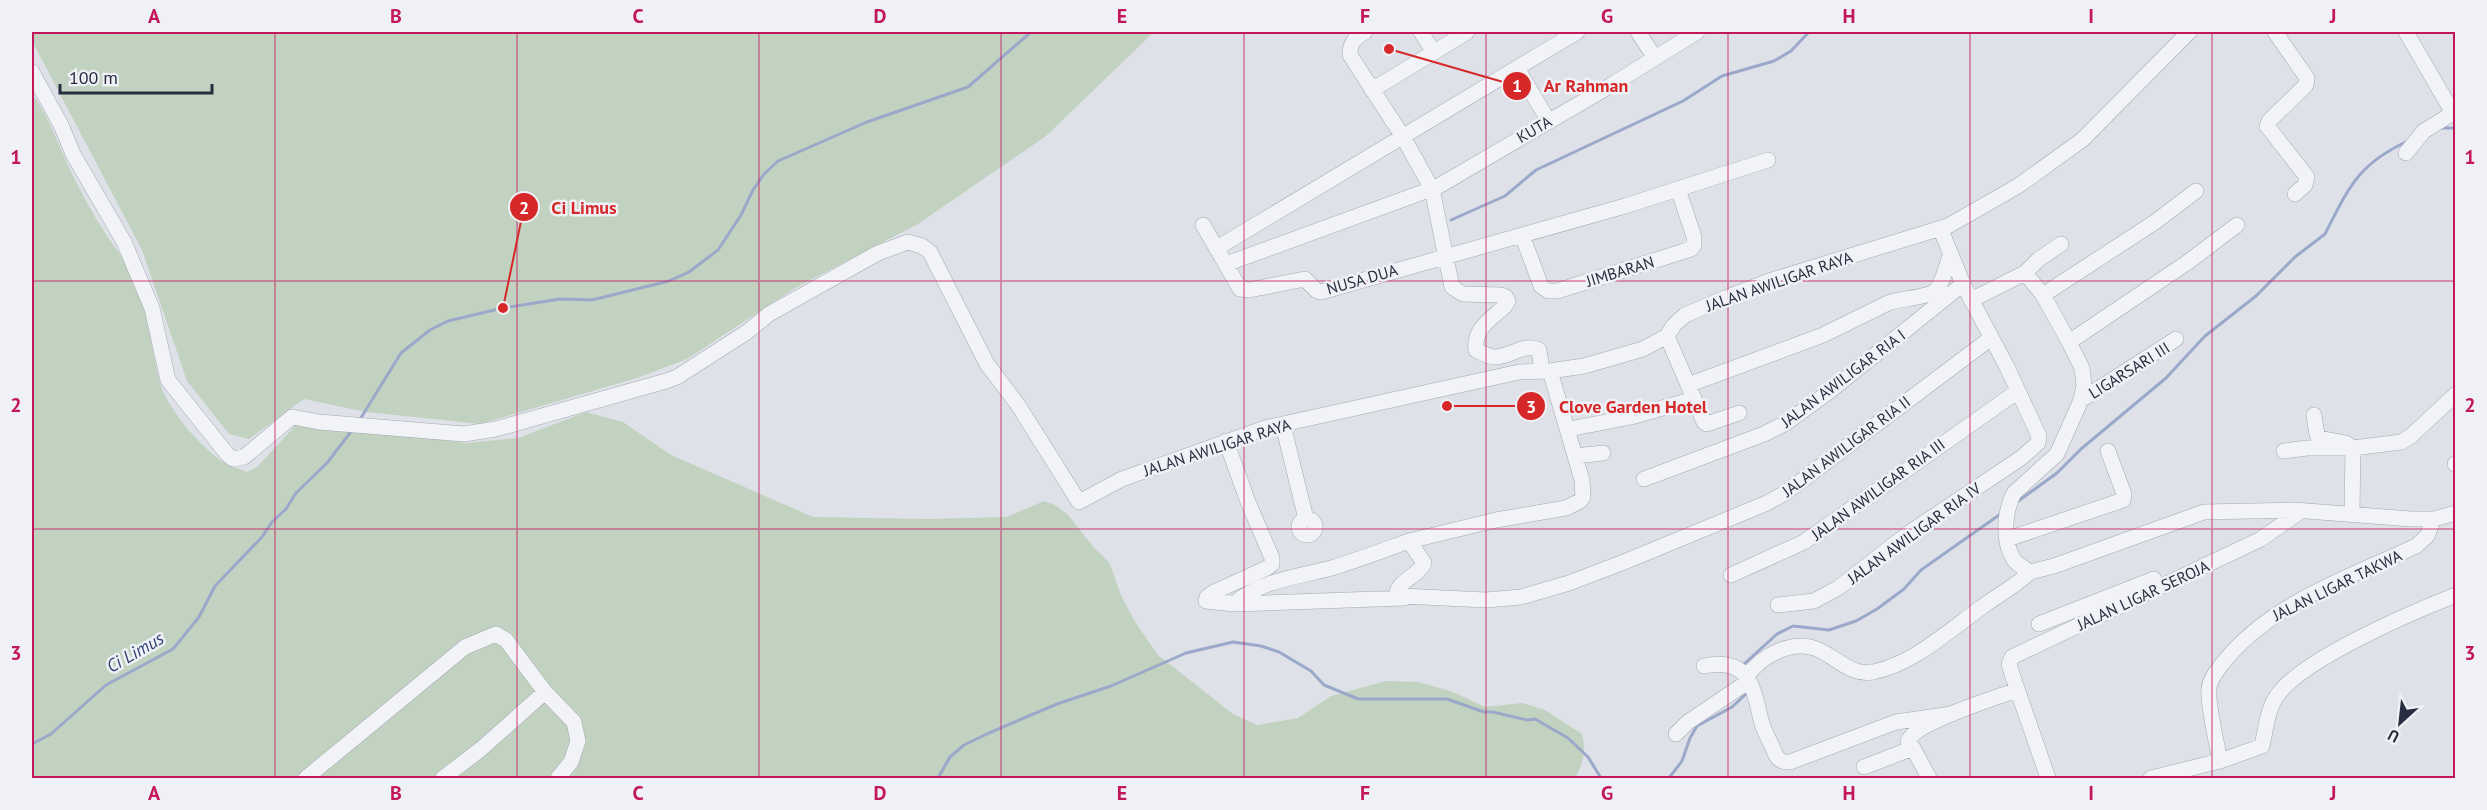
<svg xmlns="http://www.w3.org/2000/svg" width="2487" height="810" font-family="'PT Sans',sans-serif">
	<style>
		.green { fill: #c2d2c0 }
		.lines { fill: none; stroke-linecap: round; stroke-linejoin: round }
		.stream { stroke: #9aa9c9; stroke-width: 3 }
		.minor-casing { stroke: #a4a7b2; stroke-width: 16 }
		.minor { stroke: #f2f3f7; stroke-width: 15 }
		.grid { fill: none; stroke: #c2185b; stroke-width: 1.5; stroke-opacity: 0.55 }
		.labels { text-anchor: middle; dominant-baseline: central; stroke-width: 5; stroke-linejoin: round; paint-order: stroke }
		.street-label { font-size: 16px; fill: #282d40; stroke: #eff1f6 }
		.water-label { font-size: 18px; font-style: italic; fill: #324574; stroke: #eff1f6 }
		.leader { fill: none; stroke: #d62828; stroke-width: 2 }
		.callout-dot { fill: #d62828; stroke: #eff1f6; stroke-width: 2 }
		.mark-label { font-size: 18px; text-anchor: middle; font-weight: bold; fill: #fff }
		.callout-label { font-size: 18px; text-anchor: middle; font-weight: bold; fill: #d62828; stroke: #eff1f6; stroke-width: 5; stroke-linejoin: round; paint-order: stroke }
		.neatline { fill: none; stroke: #c2185b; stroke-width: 2 }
		.grid-label { font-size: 20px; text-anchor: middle; font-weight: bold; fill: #c2185b }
	</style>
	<rect width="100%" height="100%" fill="#dfe1e8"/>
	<path class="green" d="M32 32H1154L1046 136 918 224 795 288 687 359 637 378 480 424 366 412 304 399 249 439 229 434 187 381 142 250 32 41Z
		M32 94C48 115 56 139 67 163 78 186 90 210 104 231 114 248 128 262 135 281 148 313 151 346 159 379 165 407 201 448 225 463 232 467 240 469 247 472L257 467 295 426 308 425 406 434 466 443 518 438 586 412 623 422 671 455 813 517 926 519 1007 517 1044 501 1055 505 1068 515 1095 549 1109 562 1121 595 1135 622 1158 655 1233 714 1257 725 1298 718 1331 696 1386 681 1419 682 1453 692 1485 707 1522 703 1545 710 1582 734C1586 751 1584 762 1575 778H32Z"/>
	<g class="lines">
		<path class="stream" d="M2439 128H2456
			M1451 220 1505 196 1536 170 1683 101 1722 76 1774 61 1791 51 1809 32
			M359 421 401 353 430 330 448 321 503 308 560 299 592 300 669 281 689 272 718 250 741 215 753 190 764 174 778 161 867 122 968 87 1031 32
			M2017 502 2057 473 2081 449 2166 378 2205 336 2256 296 2295 257 2325 234C2349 187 2358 164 2408 141
			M1743 665 1777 634 1793 626 1829 630 1856 621 1877 609 1904 589 1921 570 2002 513
			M32 744 51 734 106 685 173 649 199 617 215 586 262 537 272 522 286 509 296 493 327 463 353 429
			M938 778 950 757 964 745 989 733 1057 704 1111 686 1186 653 1233 642 1261 646 1279 652 1311 671 1324 685 1358 699H1447L1484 712H1493L1527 720 1535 719 1568 738 1588 757 1601 778
			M1669 778 1682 761 1690 738 1697 726 1732 707 1747 693"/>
		<defs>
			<path id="minor" d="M1365 32C1355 38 1350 42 1350 55L1403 137 1432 189 1452 287 1463 294 1501 295 1506 297 1508 301 1505 306C1491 319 1473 329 1476 350 1483 353 1488 357 1495 357 1510 357 1526 342 1539 350L1542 371
				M1421 32 1433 51
				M1638 32 1655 58
				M2275 32 2307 78 2306 85 2269 121 2267 126 2307 177 2305 185 2295 194
				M1517 68 1548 120
				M32 72 61 125 73 154 124 242 152 308 168 380 227 454 233 459 244 457 292 417 319 422 464 434 496 429 666 381 677 377 747 332 769 314 878 253 908 242 922 246 930 252 987 364 1018 405 1079 502 1122 479 1265 428 1519 372 1550 371 1584 366 1643 349 1667 336 1674 325 1685 315 1725 298 1769 281 1948 226 2018 186 2082 140 2189 32
				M1372 90 1467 32
				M2406 153 2424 131 2453 113 2406 32
				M1203 225 1240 289 1249 290 1305 279 1317 291 1321 292 1625 206 1768 160
				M1522 235 1541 286 1548 291H1557L1691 249 1694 245V237L1678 189
				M1217 248 1577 32
				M1226 264 1437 187 1613 84 1697 32
				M2025 273 2039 259 2061 244
				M2043 295 2155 222 2196 191
				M1971 300 2025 273 2043 295 2069 342 2082 368 2084 385 2081 400 2057 454 2014 493C2004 512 2002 541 2014 560 2018 565 2024 568 2030 572L2054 566 2204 512 2294 510 2411 519H2434L2456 513
				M1667 336 1704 422 1707 424 1739 413
				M2069 342 2188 262 2237 225
				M1550 371 1582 480 1583 497 1580 501 1566 508 1496 520 1409 541 1424 563C1419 576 1400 579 1397 593L1402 596 1486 600 1521 597 1569 583 1624 562 1767 503 1785 493 1991 338
				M1688 385 1823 335 1888 303C1898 299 1929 297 1935 291 1943 284 1946 266 1950 256
				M2081 400 2176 339
				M2314 415 2317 435 2319 438 2346 443 2353 448 2352 513
				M1283 425 1306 519
				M1569 429 1631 417 1694 399
				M1226 441 1248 502 1272 558V564L1267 568 1214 592 1207 597 1206 601 1234 604 1405 598
				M2284 451 2307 448H2353L2401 442 2411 436 2456 394
				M1575 456 1603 453
				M2455 464H2456
				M1644 479 1764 434 1786 423 1830 391 1963 284
				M1299 527a8 8 0 1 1 16 0a8 8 0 1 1-16 0Z
				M2008 539 2123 500 2124 494 2108 451
				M1731 575 1804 542 2018 391
				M1235 603C1260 580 1303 576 1335 567 1360 559 1384 550 1409 541
				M1778 605 1814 601 1838 588 1909 533 2021 458 2038 443 2039 436 2007 367 1963 284 1941 230
				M2039 624 2154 579
				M1704 666C1748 657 1753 685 1761 720 1763 729 1768 738 1772 746 1776 756 1778 763 1790 762L1896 722 1952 714
				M1747 676C1762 655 1794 638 1819 650 1837 658 1851 676 1873 672 1915 663 1948 631 1982 607 1998 595 2016 586 2030 572
				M1676 734 1688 722 1749 681
				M1913 748 1908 741C1916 722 1995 698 2017 690
				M2220 761C2217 744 2207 703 2209 688 2210 679 2217 671 2222 664 2270 603 2348 578 2416 546L2427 536 2434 519
				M1864 767 1913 748 1929 778
				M306 778 465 647 496 634 506 640 545 692 574 722 578 741 571 762 558 778
				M443 778 481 749 545 692
				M2048 778 2012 674 2009 664 2012 657 2261 539 2301 511
				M2151 778 2220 761 2262 746C2266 729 2267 708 2279 693 2306 658 2412 612 2456 595"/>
		</defs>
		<use href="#minor" class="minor-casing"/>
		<use href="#minor" class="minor"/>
	</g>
	<path class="grid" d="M275 32V778M517 32V778M759 32V778M1001 32V778M1244 32V778M1486 32V778M1728 32V778M1970 32V778M2212 32V778M32 281H2456M32 529H2456"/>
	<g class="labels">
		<g class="street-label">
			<text transform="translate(1534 129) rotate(-30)">KUTA</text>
			<text transform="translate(1620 271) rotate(-17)">JIMBARAN</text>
			<text transform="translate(1362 279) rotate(-16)">NUSA DUA</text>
			<text transform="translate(1779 281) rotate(-19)">JALAN AWILIGAR RAYA</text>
			<text transform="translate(2129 370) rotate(-32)">LIGARSARI III</text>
			<text transform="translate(1843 378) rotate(-37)">JALAN AWILIGAR RIA I</text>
			<text transform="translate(1846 446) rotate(-37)">JALAN AWILIGAR RIA II</text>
			<text transform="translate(1217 447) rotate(-18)">JALAN AWILIGAR RAYA</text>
			<text transform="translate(1878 489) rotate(-36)">JALAN AWILIGAR RIA III</text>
			<text transform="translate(1914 533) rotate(-36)">JALAN AWILIGAR RIA IV</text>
			<text transform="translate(2337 585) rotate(-26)">JALAN LIGAR TAKWA</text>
			<text transform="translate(2143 595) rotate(-25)">JALAN LIGAR SEROJA</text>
		</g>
		<g class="water-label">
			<text transform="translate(135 652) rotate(-30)">Ci Limus</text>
		</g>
	</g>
	<path class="leader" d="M1389 49L1517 86M503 308L524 207M1447 406L1531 406"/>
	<g class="callout-dot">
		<circle cx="1389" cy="49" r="6"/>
		<circle cx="503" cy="308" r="6"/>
		<circle cx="1447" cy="406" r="6"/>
		<circle cx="1517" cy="86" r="15"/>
		<circle cx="524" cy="207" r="15"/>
		<circle cx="1531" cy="406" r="15"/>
	</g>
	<g class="mark-label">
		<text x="1517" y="92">1</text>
		<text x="524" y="214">2</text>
		<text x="1531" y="413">3</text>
	</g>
	<g class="callout-label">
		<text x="1586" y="92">Ar Rahman</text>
		<text x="584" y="214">Ci Limus</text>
		<text x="1633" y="413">Clove Garden Hotel</text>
	</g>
	<rect width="2487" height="810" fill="none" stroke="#eff1f6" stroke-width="66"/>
	<g transform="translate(2400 723) rotate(207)" stroke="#eff1f6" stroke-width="4.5" paint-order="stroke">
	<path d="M0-4.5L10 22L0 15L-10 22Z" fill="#282d40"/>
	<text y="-9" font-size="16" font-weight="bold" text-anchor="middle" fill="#282d40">U</text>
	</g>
	<path d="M60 84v9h152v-9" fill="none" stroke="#282d40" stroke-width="3"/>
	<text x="69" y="84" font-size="18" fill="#282d40" stroke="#eff1f6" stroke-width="4.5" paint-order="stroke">100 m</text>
	<rect x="33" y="33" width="2421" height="744" class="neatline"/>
	<g class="grid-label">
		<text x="154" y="23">A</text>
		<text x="396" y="23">B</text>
		<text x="638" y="23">C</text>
		<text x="880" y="23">D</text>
		<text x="1122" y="23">E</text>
		<text x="1365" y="23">F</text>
		<text x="1607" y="23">G</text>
		<text x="1849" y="23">H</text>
		<text x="2091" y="23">I</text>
		<text x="2333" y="23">J</text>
		<text x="16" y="164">1</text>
		<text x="2470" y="164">1</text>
		<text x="16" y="412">2</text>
		<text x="2470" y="412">2</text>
		<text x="16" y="660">3</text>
		<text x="2470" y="660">3</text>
		<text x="154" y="800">A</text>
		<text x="396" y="800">B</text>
		<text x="638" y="800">C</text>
		<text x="880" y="800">D</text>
		<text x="1122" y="800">E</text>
		<text x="1365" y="800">F</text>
		<text x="1607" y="800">G</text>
		<text x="1849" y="800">H</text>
		<text x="2091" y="800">I</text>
		<text x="2333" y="800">J</text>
	</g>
</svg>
